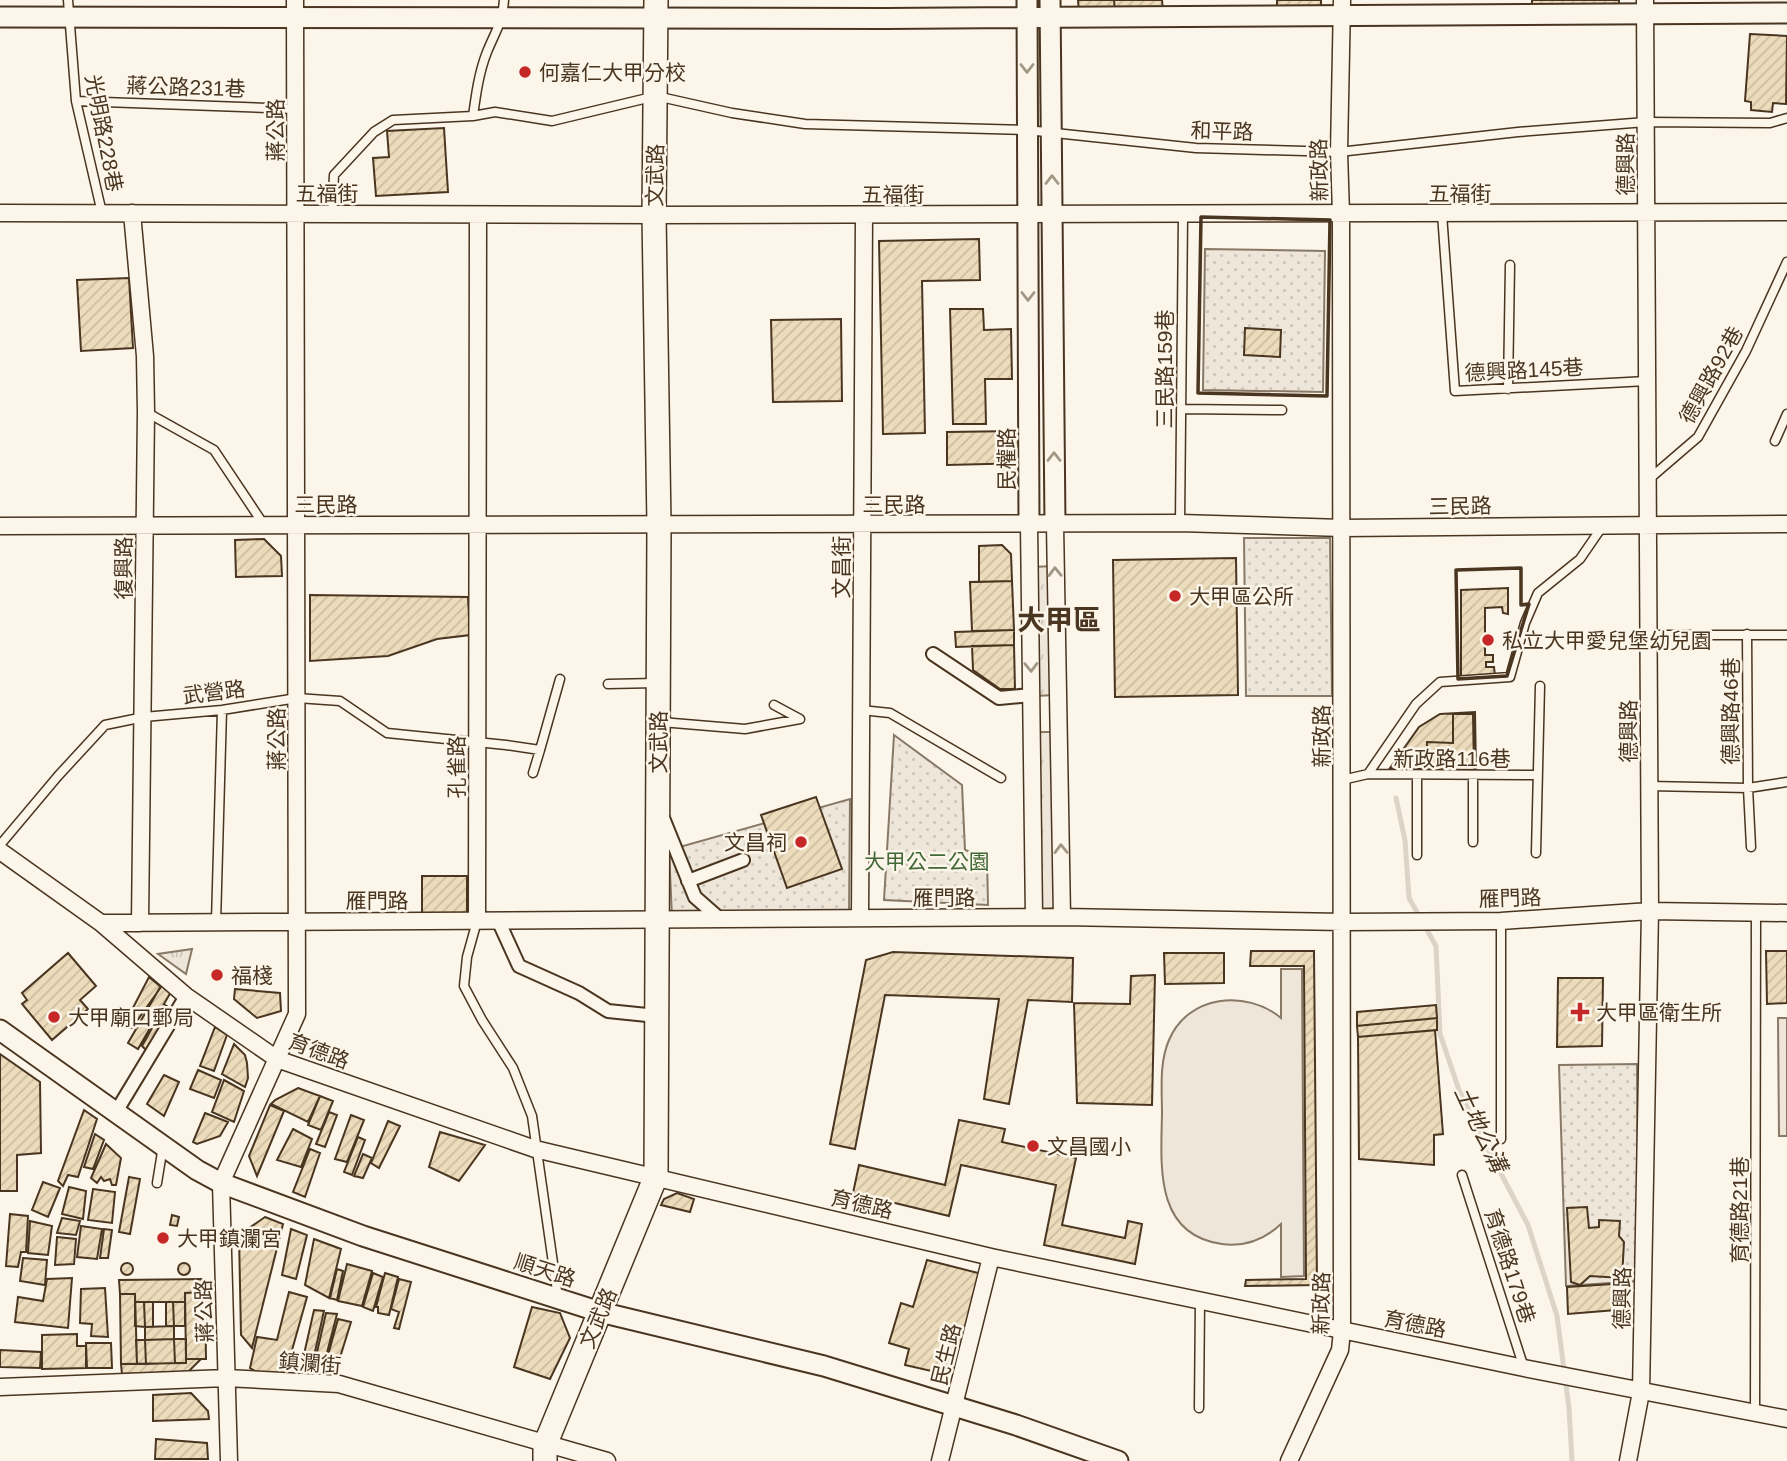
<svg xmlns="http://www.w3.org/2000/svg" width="1787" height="1461" font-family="Arial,'Noto Sans TC',sans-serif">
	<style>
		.grass { fill: url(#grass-tufts); stroke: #887966; stroke-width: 2 }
		.park { fill: url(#park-dots); stroke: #887966; stroke-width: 2 }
		.pitch { fill: #ede6d9; stroke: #887966; stroke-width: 2 }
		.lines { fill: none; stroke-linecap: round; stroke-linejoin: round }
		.stream { stroke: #dcd4c6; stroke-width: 5 }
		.building { fill: url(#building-hatch); stroke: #4a3520; stroke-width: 2 }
		.service-casing { stroke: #4a3520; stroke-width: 11 }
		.pedestrian-casing { stroke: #4a3520; stroke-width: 16 }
		.minor-casing { stroke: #4a3520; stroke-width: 19 }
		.tertiary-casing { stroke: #4a3520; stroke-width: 23 }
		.secondary-casing { stroke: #4a3520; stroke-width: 26 }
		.service { stroke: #fbf6e9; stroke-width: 8 }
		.pedestrian { stroke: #fbf6e9; stroke-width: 12 }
		.minor { stroke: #fbf6e9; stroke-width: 16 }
		.tertiary { stroke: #fbf6e9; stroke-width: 19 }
		.secondary { stroke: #fbf6e9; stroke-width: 23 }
		.wall { stroke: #4a3520; stroke-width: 3.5 }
		.oneway { stroke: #a29684 }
		.poi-dot { fill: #c62828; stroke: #fbf6e9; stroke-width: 2.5 }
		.labels { text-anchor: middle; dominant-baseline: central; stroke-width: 5; stroke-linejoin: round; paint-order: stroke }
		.poi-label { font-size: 21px; fill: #4a3520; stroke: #fbf6e9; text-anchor: start }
		.street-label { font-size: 21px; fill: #4a3520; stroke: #fbf6e9 }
		.park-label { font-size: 21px; fill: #436837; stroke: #fbf6e9 }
		.water-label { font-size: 23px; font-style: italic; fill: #4a3520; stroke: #fbf6e9 }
		.district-label { font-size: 28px; font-weight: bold; fill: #4a3520; stroke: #fbf6e9 }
	</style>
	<defs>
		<pattern id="grass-tufts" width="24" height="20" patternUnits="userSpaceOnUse" patternTransform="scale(1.75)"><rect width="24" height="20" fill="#ede6d9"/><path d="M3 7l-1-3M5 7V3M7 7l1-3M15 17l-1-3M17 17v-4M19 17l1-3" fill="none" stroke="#cdc6ba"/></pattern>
		<pattern id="park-dots" width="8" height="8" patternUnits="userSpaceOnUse" patternTransform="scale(1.75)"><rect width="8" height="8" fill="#ede6d9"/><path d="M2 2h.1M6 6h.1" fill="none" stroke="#cdc6ba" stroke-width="1.8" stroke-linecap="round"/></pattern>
		<pattern id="building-hatch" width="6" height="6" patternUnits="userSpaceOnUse" patternTransform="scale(1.75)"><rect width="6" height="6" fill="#ecdcbc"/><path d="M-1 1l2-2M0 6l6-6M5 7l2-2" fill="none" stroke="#ccbda1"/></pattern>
	</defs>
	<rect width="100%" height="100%" fill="#fbf6e9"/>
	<path class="grass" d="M1052 566 1054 695 1036 696 1034 567Z
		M1038 732H1056L1058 908 1041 909Z
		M192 949 186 974 158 954Z"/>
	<path class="park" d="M1205 249 1325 251 1323 392 1203 390Z
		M1003 463H1024V483L1004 484Z
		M1244 538H1330L1332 696H1246Z
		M894 735 962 785 965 850 987 857 988 905 884 900Z
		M850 799 849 917H672L669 850Z
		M1637 1064 1638 1281 1566 1286 1559 1065Z"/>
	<path class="pitch" d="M1281 969H1302L1304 1276 1281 1277V1224C1265 1239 1245 1247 1222 1244 1154 1235 1161 1165 1162 1114 1162 1090 1159 1063 1169 1040 1188 995 1246 989 1281 1018Z
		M1778 1018H1787V1136H1779Z"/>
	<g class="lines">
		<path class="stream" d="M1396 798 1405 840 1409 898 1436 946 1440 1034 1459 1090 1476 1126 1528 1225 1557 1316 1569 1408 1572 1461"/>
	</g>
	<path class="building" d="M1078 0H1114L1115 12 1079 13Z
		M1114 0H1162L1163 11 1115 12Z
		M1277 0H1321V7L1277 9Z
		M1532 0H1619V8H1532Z
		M1750 34 1787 36 1786 104 1773 103 1772 112 1751 110V102L1745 101Z
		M444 128 448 192 376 196 373 158 389 157 387 131Z
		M979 239 980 280 922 281 925 433 883 434 879 241Z
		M129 278 133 348 81 351 77 280Z
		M950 309H983L984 330 1011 329 1012 379H985L986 424H953Z
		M841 319 842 401 773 402 771 320Z
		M1245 328 1281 330 1280 357 1244 355Z
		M1023 431 1024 463 947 465V432Z
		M264 539 281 556 282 576 236 577 235 540Z
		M1002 545 1011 554 1012 581 979 582V546Z
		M1236 558 1238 695 1115 697 1113 560Z
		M1012 581 1014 630 972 631 970 582Z
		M1508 588V614L1503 613 1502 607 1485 608V655H1493V662H1486V667H1494L1495 676 1461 678V590Z
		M310 595 468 597 470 635 437 639 388 656 310 661Z
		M1014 630V645L956 647 955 632Z
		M1014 645 1015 689H1000L973 670 972 646Z
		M1475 712 1476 771 1390 768 1419 727 1440 714Z
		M1453 714H1473L1474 770 1426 769 1427 742 1453 743Z
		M816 797 842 869 787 888 761 815Z
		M422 876H467V915H422Z
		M1251 951H1314L1317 1285 1245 1286 1246 1280 1306 1279 1304 966H1250Z
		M1766 951H1787V1003L1767 1004Z
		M893 952 1073 958 1072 1002 1028 1000 1009 1104 984 1099 999 999 885 995 855 1149 830 1144 866 960Z
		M68 953 96 986 80 1000 88 1009 52 1040 22 1004 27 1000 22 993Z
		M1164 953H1224V983L1165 984Z
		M1155 975 1152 1105 1077 1103 1074 1003 1130 1004 1131 976Z
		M149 977 161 987 132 1028 124 1025Z
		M1558 978H1603L1602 1046 1557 1047Z
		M162 984 172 990 138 1049 128 1043Z
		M235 989 280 993 281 1011 257 1018 234 999Z
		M165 1005 173 1010 148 1052 142 1046Z
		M1436 1005 1437 1018 1357 1026V1012Z
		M1437 1018V1030L1358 1037 1357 1026Z
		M215 1027 227 1035 214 1071 200 1066Z
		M1435 1030 1443 1134 1434 1135V1165L1359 1159 1358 1037Z
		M234 1044 245 1055 247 1063 248 1078 245 1087 222 1074Z
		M0 1054 40 1082 41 1153 17 1155V1191H0Z
		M198 1070 221 1080 214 1098 190 1089Z
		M164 1075 179 1082 164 1116 147 1104Z
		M224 1080 244 1091 234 1122 212 1112Z
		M298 1088 320 1096 308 1122 271 1104 275 1100Z
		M320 1096 333 1101 321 1130 308 1125Z
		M270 1105 284 1111 257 1176 249 1156Z
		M84 1110 97 1119 78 1177 68 1175 63 1186 58 1181Z
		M329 1112 337 1115 325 1147 316 1144Z
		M205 1113 228 1122 220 1136 197 1144 193 1142Z
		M351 1115 364 1120 347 1162 335 1159Z
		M959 1120 1005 1129 1002 1142 1076 1158 1062 1225 1125 1238 1128 1221 1142 1224 1135 1264 1044 1245 1056 1185 961 1165 949 1216 853 1193 859 1165 945 1185Z
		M388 1121 400 1126 379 1168 371 1163Z
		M293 1129 312 1139 301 1167 277 1160Z
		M440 1132 485 1145 459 1181 429 1167Z
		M95 1134 104 1140 93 1169 84 1167Z
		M358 1137 365 1140 352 1175 344 1172Z
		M106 1144 121 1158 116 1185H112L110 1179 104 1181 101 1177 97 1183 91 1178Z
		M310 1149 320 1153 305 1197 293 1192Z
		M363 1154 372 1158 363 1178 354 1176Z
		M129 1177 140 1179 130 1234 119 1232Z
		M43 1182 60 1188 48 1217 32 1210Z
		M69 1187 86 1191 83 1219 62 1214Z
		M93 1189 115 1192 112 1223 88 1220Z
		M677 1193 694 1199 690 1212 661 1205 664 1199Z
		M1587 1207 1589 1228 1599 1227V1220L1620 1221 1619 1236 1624 1242 1622 1278 1590 1276 1580 1285 1571 1282 1567 1208Z
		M10 1214 28 1216 26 1252H21L18 1267 6 1266Z
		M172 1215 179 1217 177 1226 170 1225Z
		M265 1217 283 1224 252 1348 241 1335 239 1235Z
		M62 1218 80 1221 76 1235 57 1233Z
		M30 1221 52 1226 48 1255 28 1253Z
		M81 1226 102 1229 97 1259 77 1257Z
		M104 1229 112 1230 108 1258H100Z
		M291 1229 307 1235 296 1279 282 1275Z
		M57 1237 76 1239 74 1264 55 1265Z
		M314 1239 341 1249 329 1298 305 1285Z
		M23 1258 47 1260 45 1285 20 1281Z
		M927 1260 982 1274 959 1365 940 1373 905 1365 909 1349 889 1343 901 1303 913 1307Z
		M178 1269a6 6 0 1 1 12 0a6 6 0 1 1-12 0Z
		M121 1269a6 6 0 1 1 12 0a6 6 0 1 1-12 0Z
		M347 1264 372 1271 362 1306 338 1301Z
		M337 1269 343 1271 337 1300 330 1298Z
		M373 1273 383 1277 373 1311 363 1307Z
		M385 1273 398 1277 389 1315 378 1313V1307H376Z
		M72 1278 68 1328 15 1322 18 1297 43 1301 47 1279Z
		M205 1279V1292L185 1293V1302H135V1294H120L119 1280Z
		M399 1279 411 1282 399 1329 394 1328 399 1312 391 1309Z
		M1628 1283V1309L1568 1314 1567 1287Z
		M105 1288 108 1337 91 1336 92 1324 80 1323 81 1289Z
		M205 1292 206 1359H186L185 1293Z
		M289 1292 307 1297 285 1375 258 1373 250 1368 257 1337 277 1340Z
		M120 1294H135L137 1364H121Z
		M135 1302H144L145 1327 135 1326Z
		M144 1302H153V1327H145Z
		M166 1302H173L174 1326H166Z
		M173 1302H185V1326H174Z
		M532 1307 560 1313 570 1338 550 1379 514 1367Z
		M314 1310 324 1311 310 1374 300 1372Z
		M326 1313 337 1314 321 1376 312 1374Z
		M338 1319 351 1322 333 1380 322 1377Z
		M174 1326V1339L145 1340V1327Z
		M77 1334V1346H86V1368L42 1369V1335Z
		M174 1339 175 1363 146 1364 145 1340Z
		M174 1339H186V1363H175Z
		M136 1340H145L146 1364H137Z
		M86 1343H111L112 1368H87Z
		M0 1350 41 1352 40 1368 0 1367Z
		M186 1359H201L188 1372 122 1374 121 1364 186 1363Z
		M191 1393 208 1411 209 1419 153 1421V1395Z
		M156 1439 207 1443 208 1459H155Z"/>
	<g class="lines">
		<defs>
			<path id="service" d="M68 0 76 101 102 213
				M76 101 296 109
				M473 116C476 94 479 72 487 52 495 32 503 22 504 0
				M332 214 334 175 374 132 393 120 473 116 495 112 552 121 656 96 732 113 805 124 1027 130 1196 148 1339 152 1518 132 1646 122 1770 123 1787 118
				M1442 214 1455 391 1647 381
				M1508 389 1510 265
				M1181 409 1282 410
				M146 412 214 450 264 525
				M1775 441 1787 414
				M1648 480 1698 437 1746 351 1787 262
				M1180 523 1183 215
				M1747 634 1748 788 1751 847
				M1649 635H1787
				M608 684 656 683
				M861 710 890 713 1001 778
				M661 722 745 729 800 719 774 705
				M533 773 540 750
				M1368 774 1536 775
				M1342 780 1368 774 1416 704 1440 682 1510 677 1525 623 1538 593 1580 559 1602 527
				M1649 786 1748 788 1787 782
				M1473 842V775
				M0 845 58 776 105 725 144 717 222 710 297 698 340 701 387 733 506 745 540 750 560 679
				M1536 853 1540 686
				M1417 855V775
				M477 921 467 957 464 986 482 1020 513 1068 532 1116 558 1298
				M1501 921V1139
				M216 922 222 710
				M1462 1175 1524 1368
				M157 1183 163 1146
				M1199 1408 1200 1301
				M1755 1412 1756 913"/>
			<path id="pedestrian" d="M933 654 999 698 1031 695
				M663 818 695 897 720 919
				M688 881 743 860
				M498 920 519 966 579 993 608 1011 657 1016
				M116 1112 186 996"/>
			<path id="minor" d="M0 213 654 215 1787 212
				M132 213 145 356 146 412 140 923
				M1029 525 1034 917
				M1055 525 1062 917
				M0 526 1180 523 1342 528 1787 524
				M0 851 101 923 186 996 277 1059 535 1149 991 1257 1524 1368 1787 1419
				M860 918 864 215
				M477 921 478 215
				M101 923 1062 917 1344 922 1501 921 1650 911 1787 913
				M0 1387 226 1378 339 1384 607 1461
				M229 1461 221 1183 297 1014 295 0
				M940 1461 991 1257
				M1289 1461 1340 1350 1342 1331 1341 214 1339 152 1342 0
				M1628 1461 1641 1392 1650 911 1645 0"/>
			<path id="tertiary" d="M1027 0 1029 525
				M1050 0 1055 525
				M0 17C596 20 1191 19 1787 13
				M0 1030 197 1170 221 1183 363 1236 600 1312 824 1366 1016 1425 1118 1461"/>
			<path id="secondary" d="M545 1461V1445L656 1176 659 525 654 215 656 0"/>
		</defs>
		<use href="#service" class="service-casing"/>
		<use href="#pedestrian" class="pedestrian-casing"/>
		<use href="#minor" class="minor-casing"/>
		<use href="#tertiary" class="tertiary-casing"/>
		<use href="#secondary" class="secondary-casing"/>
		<use href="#service" class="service"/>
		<use href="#pedestrian" class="pedestrian"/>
		<use href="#minor" class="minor"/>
		<use href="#tertiary" class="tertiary"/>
		<use href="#secondary" class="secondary"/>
		<path class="wall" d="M1201 217 1330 220 1327 396 1198 393Z
			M1521 568V605L1529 604 1507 676 1458 679 1456 570Z"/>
	</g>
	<defs><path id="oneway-chevron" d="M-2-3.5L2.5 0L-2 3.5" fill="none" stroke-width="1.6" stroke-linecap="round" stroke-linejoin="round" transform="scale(1.75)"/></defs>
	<g class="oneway">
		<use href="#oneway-chevron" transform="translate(1027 68) rotate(90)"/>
		<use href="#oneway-chevron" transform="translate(1052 180) rotate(-90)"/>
		<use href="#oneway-chevron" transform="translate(1028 296) rotate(90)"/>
		<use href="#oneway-chevron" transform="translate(1054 457) rotate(-90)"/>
		<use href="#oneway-chevron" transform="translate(1055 572) rotate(-91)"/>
		<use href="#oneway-chevron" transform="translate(1031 667) rotate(89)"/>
		<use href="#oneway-chevron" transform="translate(1061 849) rotate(-91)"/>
	</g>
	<g class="poi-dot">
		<circle cx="525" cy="72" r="7"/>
		<circle cx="1175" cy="596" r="7"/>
		<circle cx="1488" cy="640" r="7"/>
		<circle cx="801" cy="842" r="7"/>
		<circle cx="217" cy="975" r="7"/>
		<path d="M1576.5 1001.5h7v7h7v7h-7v7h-7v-7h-7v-7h7z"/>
		<circle cx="54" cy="1017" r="7"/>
		<circle cx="1033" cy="1146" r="7"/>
		<circle cx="163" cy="1238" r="7"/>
	</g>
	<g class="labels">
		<g class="poi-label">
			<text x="539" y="72">何嘉仁大甲分校</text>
			<text x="1189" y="596">大甲區公所</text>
			<text x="1502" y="640">私立大甲愛兒堡幼兒園</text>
			<text x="787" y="842" text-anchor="end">文昌祠</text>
			<text x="231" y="975">福棧</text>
			<text x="1596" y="1012">大甲區衛生所</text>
			<text x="68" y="1017">大甲廟口郵局</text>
			<text x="1047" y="1146">文昌國小</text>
			<text x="177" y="1238">大甲鎮瀾宮</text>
		</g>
		<g class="street-label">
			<text transform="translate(186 87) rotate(2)">蔣公路231巷</text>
			<text transform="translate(275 130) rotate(-90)">蔣公路</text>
			<text transform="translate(1222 131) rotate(2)">和平路</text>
			<text transform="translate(104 133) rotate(79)">光明路228巷</text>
			<text transform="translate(1625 164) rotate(-90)">德興路</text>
			<text transform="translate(1319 170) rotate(-91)">新政路</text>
			<text transform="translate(655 175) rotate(-89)">文武路</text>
			<text x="327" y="193">五福街</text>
			<text x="1460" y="193">五福街</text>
			<text x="893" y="194">五福街</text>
			<text transform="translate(1164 369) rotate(-90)">三民路159巷</text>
			<text transform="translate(1524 370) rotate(-3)">德興路145巷</text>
			<text transform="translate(1711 375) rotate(-61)">德興路92巷</text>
			<text transform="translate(1006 459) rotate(-90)">民權路</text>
			<text x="326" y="504">三民路</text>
			<text x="894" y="504">三民路</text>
			<text transform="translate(1460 506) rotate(-1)">三民路</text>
			<text transform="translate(841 567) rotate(-90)">文昌街</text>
			<text transform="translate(123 568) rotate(-90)">復興路</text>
			<text transform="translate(214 692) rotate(-7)">武營路</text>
			<text transform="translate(1730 711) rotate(-90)">德興路46巷</text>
			<text transform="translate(1628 731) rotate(-90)">德興路</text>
			<text transform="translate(1321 736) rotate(-90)">新政路</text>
			<text transform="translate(276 739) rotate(-90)">蔣公路</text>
			<text transform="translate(658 742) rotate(-90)">文武路</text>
			<text x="1452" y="758">新政路116巷</text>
			<text transform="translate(456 767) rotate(-90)">孔雀路</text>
			<text x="944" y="897">雁門路</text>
			<text transform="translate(1510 898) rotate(-2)">雁門路</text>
			<text x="377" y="900">雁門路</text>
			<text transform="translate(319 1051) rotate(20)">育德路</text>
			<text transform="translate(862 1204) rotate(13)">育德路</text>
			<text transform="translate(1739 1210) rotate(-90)">育德路21巷</text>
			<text transform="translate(1510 1266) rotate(72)">育德路179巷</text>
			<text transform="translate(545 1270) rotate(18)">順天路</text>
			<text transform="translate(1622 1298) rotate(-89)">德興路</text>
			<text transform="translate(1321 1303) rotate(-89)">新政路</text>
			<text transform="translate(204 1311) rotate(-92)">蔣公路</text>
			<text transform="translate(598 1318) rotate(-67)">文武路</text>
			<text transform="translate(1415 1324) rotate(11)">育德路</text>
			<text transform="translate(946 1354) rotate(-76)">民生路</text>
			<text transform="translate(310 1363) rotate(5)">鎮瀾街</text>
		</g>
		<g class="park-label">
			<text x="927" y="861">大甲公二公園</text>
		</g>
		<g class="water-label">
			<text transform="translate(1481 1129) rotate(65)">土地公溝</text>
		</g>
		<g class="district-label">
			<text x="1059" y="620">大甲區</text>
		</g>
	</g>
</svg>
